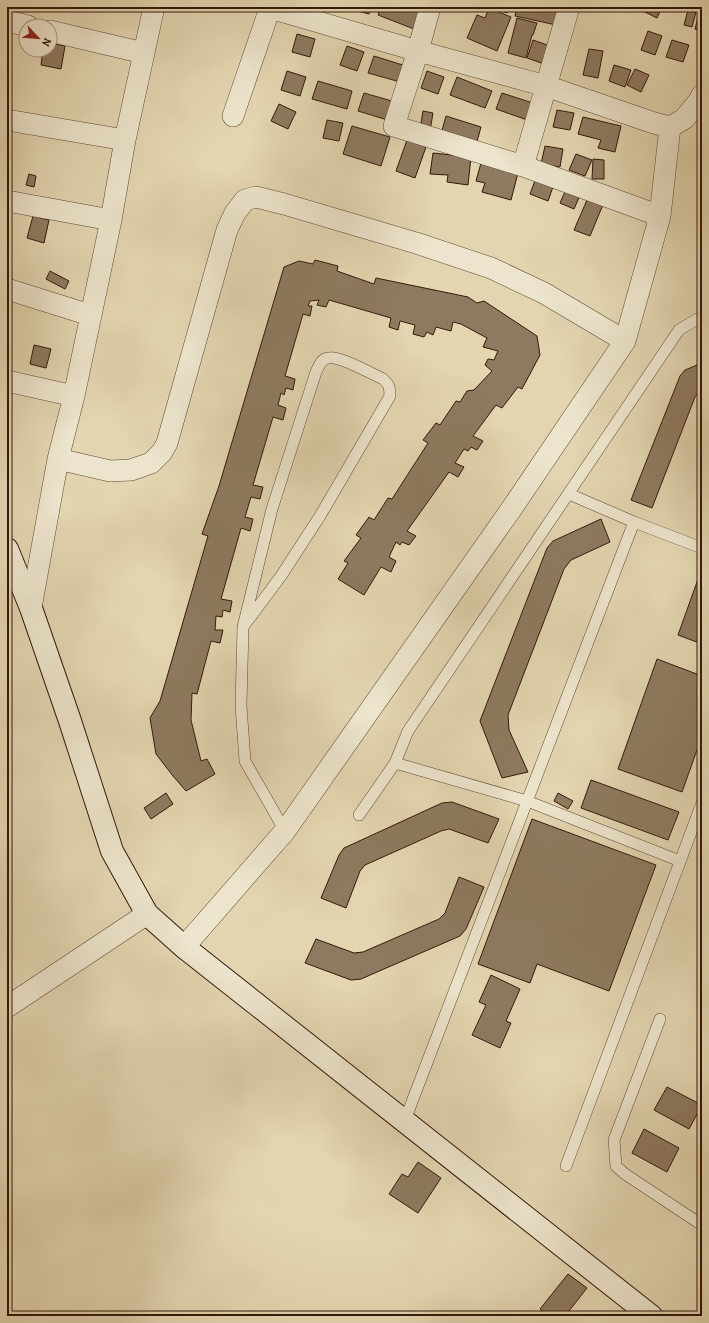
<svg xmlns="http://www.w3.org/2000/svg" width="709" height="1323" font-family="Alegreya,serif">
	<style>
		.building { fill: #8e7a60; stroke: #34180a }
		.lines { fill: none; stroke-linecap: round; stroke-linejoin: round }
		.service-casing { stroke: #604734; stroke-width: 12 }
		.minor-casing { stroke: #604734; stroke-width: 22 }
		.secondary-casing { stroke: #34180a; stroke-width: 24 }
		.service { stroke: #ece4cc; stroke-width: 11 }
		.minor { stroke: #ece4cc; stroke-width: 21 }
		.secondary { stroke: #ece4cc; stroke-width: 22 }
	</style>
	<rect width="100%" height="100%" fill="#e2d5b0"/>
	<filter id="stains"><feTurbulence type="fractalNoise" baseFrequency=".005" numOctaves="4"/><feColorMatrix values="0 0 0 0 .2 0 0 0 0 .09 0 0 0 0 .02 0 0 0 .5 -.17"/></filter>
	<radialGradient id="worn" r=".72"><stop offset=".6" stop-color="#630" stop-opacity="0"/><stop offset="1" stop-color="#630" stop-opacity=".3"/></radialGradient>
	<path class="building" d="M352 7H371L369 14 351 9Z
		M381 7H412L421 10 414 29 378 15Z
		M492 7H509L507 13Z
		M517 7H561L556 25 515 16Z
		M645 7H662L657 18 643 11Z
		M489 8 511 17 497 51 467 38 477 15 485 18Z
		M688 10 696 12 692 27 684 25Z
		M699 13H702V31L695 29Z
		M517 18 537 23 533 35H532L526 58 508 53Z
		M648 31 662 36 655 55 641 50Z
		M297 34 315 39 310 57 292 52Z
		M533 40 550 46 544 64 527 58Z
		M672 40 689 45 683 62 666 57Z
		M50 43 65 46 61 69 41 65 43 50H50Z
		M347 46 364 52 357 71 340 65Z
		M589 49 603 51 598 78 583 75Z
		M374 56 409 67 404 83 368 73Z
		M614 65 631 70 625 87 609 81Z
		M635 69 649 75 641 92 627 85Z
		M287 71 306 77 300 96 281 90Z
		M427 71 444 77 438 94 421 88Z
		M457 77 492 91 485 108 450 95Z
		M318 81 352 91 347 109 312 99Z
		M364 93 399 103 394 122 358 111Z
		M502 93 539 105 533 122 496 109Z
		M279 104 296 112 288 129 271 121Z
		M557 110 574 113 570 130 553 127Z
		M423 111 433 113 430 131 420 129Z
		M446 116 481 127 476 145 441 134Z
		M583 117 621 126 615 152 598 148 601 140 578 134Z
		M327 120 343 123 339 141 323 138Z
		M352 126 390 137 381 166 343 154Z
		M407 140 426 147 415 178 396 171Z
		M545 146 563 149 560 167 541 164Z
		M433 153 471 157 468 185 447 182 448 175 430 174Z
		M576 154 592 160 585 176 569 170Z
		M593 159 604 160V179H592Z
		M481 163 518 173 511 200 482 192 485 183 476 181Z
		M29 174 36 176 34 187 26 185Z
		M536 178 554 184 548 201 530 194Z
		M567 187 581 193 574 209 560 203Z
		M590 193 605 200 590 236 574 230Z
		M33 216 49 220 44 243 27 238Z
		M315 260 338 266 337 271 374 284 376 278 468 297 477 303 484 301 537 336 540 355 522 389 518 387 502 408 496 405 473 436 483 441 477 450 471 447 468 451 464 449 455 463 464 467 458 477 449 472 407 531 416 536 409 545 402 542 400 545 396 542 389 557 396 561 391 572 381 567 364 595 338 579 348 563 344 561 361 538 356 535 369 517 374 520 388 498 392 499 428 443 423 440 436 423 440 425 456 401 460 402 467 391 474 390 492 371 485 365 488 359 494 360 498 351 483 347 487 338 461 324 453 322 451 331 436 327 433 335 427 332 424 337 413 334 415 325 400 321 398 330 389 327 391 318 329 300 326 307 317 305 319 300 310 301 308 306H312L310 316 303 314 285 376 295 379 293 390 286 388 284 395 281 393 278 405 286 408 283 420 273 417 253 485 263 487 260 499 251 497 245 517 253 519 250 531 241 528 221 599 232 601 230 612 223 610 222 617 216 616 215 630H223L220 643 211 641 197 694 192 693 191 720 201 761 207 759 215 774 186 791 173 776 156 754 150 718 160 701 208 536 202 534 219 486 284 267 299 261 313 264Z
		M50 271 69 281 65 289 46 279Z
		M34 345 51 349 46 368 30 364Z
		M702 363V390L695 397 652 508 631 500 680 376 685 370Z
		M601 519 610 542 571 560 564 569 508 715 509 730 528 772 502 778 480 721 547 548 553 541Z
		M702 568V644L678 635Z
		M657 659 702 676V736L682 792 618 769Z
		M591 780 679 812 668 840 581 808Z
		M166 793 173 804 151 819 144 808Z
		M558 793 573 801 568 809 554 801Z
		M452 802 499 819 488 843 449 829 441 831 365 865 360 871 346 908 321 898 339 855 344 848 442 803Z
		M532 819 656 865 609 991 537 964 530 983 478 964Z
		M459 877 484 887 466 929 460 936 361 979 351 980 305 963 316 939 354 953 363 952 439 919 445 913Z
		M491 975 520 989 506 1021 511 1023 500 1048 472 1035 486 1005 479 1002Z
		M667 1087 702 1105 689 1129 654 1110Z
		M644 1129 679 1148 667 1172 632 1153Z
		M418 1162 441 1178 418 1213 389 1194 402 1174 408 1177Z
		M568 1274 587 1288 565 1316H549L540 1309Z"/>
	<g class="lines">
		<defs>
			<path id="service" d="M569 494 634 522 702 548
				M243 627 281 576 320 516 390 396C390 388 389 384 383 379 372 374 339 355 328 358 321 359 319 366 316 372L272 509 243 627 241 706 245 761 285 831
				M395 763 527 801 680 861
				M359 815 395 763 408 731 679 330 697 319 702 320
				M660 1019 614 1140 616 1166 625 1174 702 1225
				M405 1120 634 522
				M566 1166 702 803"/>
			<path id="minor" d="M430 7 418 51 394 126 523 166 660 216
				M7 21 28 26
				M50 31 144 53
				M233 116 270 8 418 51 546 86 654 123 670 127 684 119 698 102 702 95
				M7 120 125 140
				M523 166 569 7
				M7 201 111 220
				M7 289 90 315
				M625 341 660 216 670 127
				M7 381 74 396
				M58 459 110 471 131 470 151 463 162 452 167 443 227 230 235 213 245 200 256 197 284 204 416 243 491 268 544 293 625 341 512 508 285 831 184 947
				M31 608 58 459 74 396 111 220 125 140 154 7
				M7 1007 147 914"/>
			<path id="secondary" d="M7 549 31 608 70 721 112 851 147 914 184 947 651 1316"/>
		</defs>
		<use href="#service" class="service-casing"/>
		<use href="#minor" class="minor-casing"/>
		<use href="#secondary" class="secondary-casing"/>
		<use href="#service" class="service"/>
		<use href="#minor" class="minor"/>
		<use href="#secondary" class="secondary"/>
	</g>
	<rect width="709" height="1323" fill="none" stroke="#e2d5b0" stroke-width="24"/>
	<rect x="8" y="8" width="693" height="1307" fill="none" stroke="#34180a" stroke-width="2"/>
	<rect x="12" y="12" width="685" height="1299" fill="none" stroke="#34180a"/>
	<g transform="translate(38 38) rotate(116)"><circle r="19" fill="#ece4cc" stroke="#a2927e"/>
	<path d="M0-3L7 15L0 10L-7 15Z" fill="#8f2418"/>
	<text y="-6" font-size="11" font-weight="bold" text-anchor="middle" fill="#34180a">N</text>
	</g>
	<rect width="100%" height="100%" filter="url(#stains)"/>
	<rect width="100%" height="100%" fill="url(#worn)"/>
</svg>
